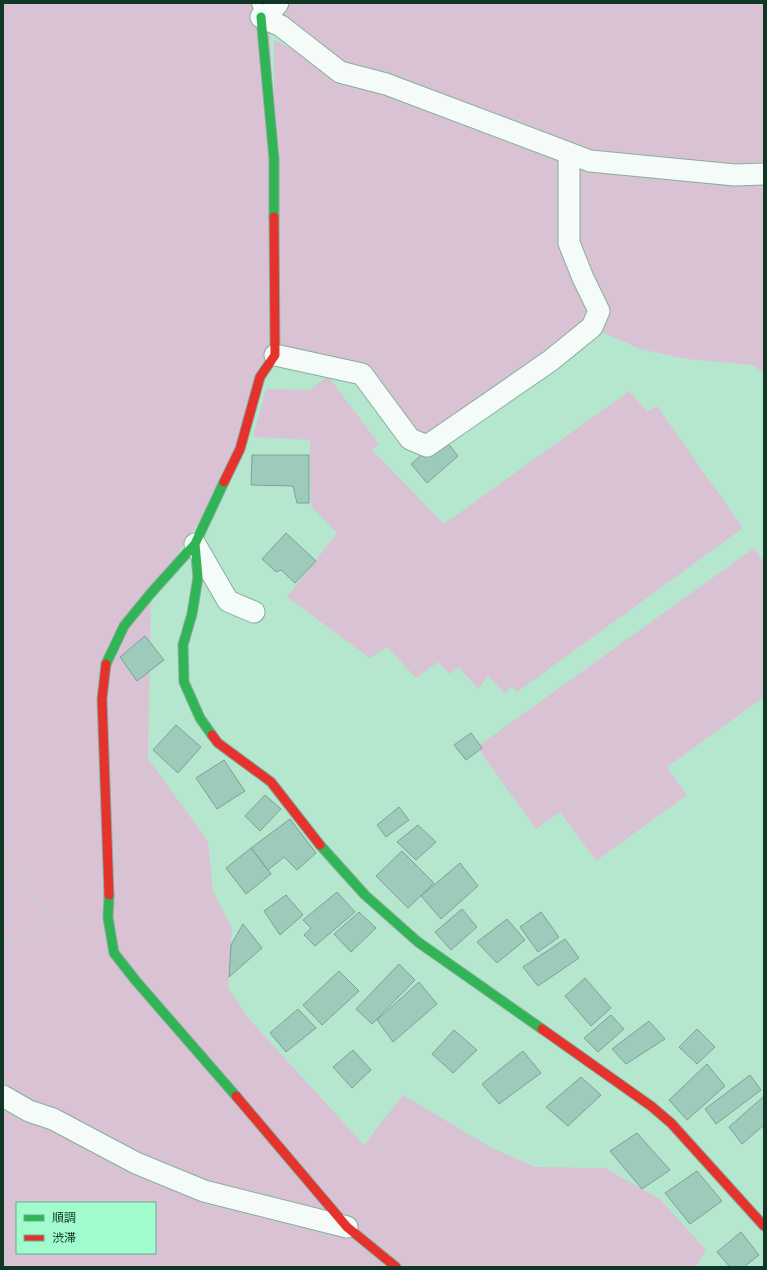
<svg xmlns="http://www.w3.org/2000/svg" width="767" height="1270" font-family="Literata,'Noto Sans JP',serif">
	<style>
		.green { fill: #d9c2d4; fill-rule: evenodd }
		.building { fill: #9dcabb; stroke: #7ba295 }
		.lines { fill: none; stroke-linecap: round; stroke-linejoin: round }
		.lane-casing { stroke: #86ae9b; stroke-width: 12 }
		.street-casing { stroke: #86ae9b; stroke-width: 23 }
		.fast-casing { stroke: #86ae9b; stroke-width: 11 }
		.jam-casing { stroke: #86ae9b; stroke-width: 11 }
		.path { stroke: #c3d2cb; stroke-width: 2.5; stroke-dasharray: 3 3; stroke-linecap: butt }
		.lane { stroke: #f4fbf8; stroke-width: 10 }
		.street { stroke: #f4fbf8; stroke-width: 21 }
		.fast { stroke: #30b455; stroke-width: 9 }
		.jam { stroke: #e5322d; stroke-width: 9 }
	</style>
	<rect width="100%" height="100%" fill="#b5e7ce"/>
	<path class="green" d="M3 3H764V374L753 365 687 359 640 349 591 327 427 446 362 374 275 355 218 494 151 593 148 759 208 841 213 891 232 929 228 988 250 1020 364 1145 403 1095 490 1147 535 1167 605 1168 661 1200 706 1250 696 1267H3ZM270 32 332 68 274 40V144ZM17 1203H155V1253H17Z
		M328 376 379 444 372 450 444 524 629 391 647 411 657 406 743 528 517 692 512 686 505 693 488 676 478 689 459 667 450 674 438 662 416 678 387 647 370 658 287 597 337 533 311 506 310 440 253 437 266 389 310 390Z
		M754 548 764 562V697L667 767 687 795 596 861 560 812 536 829 477 747Z"/>
	<path class="building" d="M443 437 458 456 427 483 411 464Z
		M252 455H309V503H297L293 486 251 485Z
		M286 533 316 561 295 583 281 570 276 572 262 559Z
		M145 636 164 660 137 681 120 657Z
		M176 725 201 747 178 773 153 750Z
		M471 733 482 748 466 760 454 745Z
		M224 760 245 791 217 809 196 778Z
		M265 795 281 809 260 831 245 816Z
		M399 807 409 820 386 837 377 825Z
		M290 819 316 853 297 870 284 857 268 870 251 848Z
		M418 825 436 842 416 860 397 842Z
		M251 848 271 874 246 894 226 868Z
		M402 851 434 883 408 908 376 876Z
		M460 863 478 886 441 919 421 896Z
		M337 892 355 912 315 946 304 935 311 928 303 920Z
		M286 895 303 915 280 935 264 911Z
		M462 909 477 927 451 950 435 932Z
		M359 912 376 928 351 952 334 934Z
		M541 912 559 937 538 952 520 927Z
		M507 919 525 940 497 963 477 942Z
		M243 924 262 948 229 977 231 945Z
		M565 939 579 958 538 986 523 967Z
		M399 964 415 980 372 1024 356 1009Z
		M339 971 359 991 322 1025 303 1005Z
		M585 978 611 1008 591 1026 565 996Z
		M419 982 437 1004 393 1042 377 1020Z
		M298 1009 316 1028 286 1052 270 1033Z
		M611 1015 624 1029 598 1052 584 1038Z
		M649 1021 665 1039 626 1064 612 1049Z
		M697 1029 715 1047 697 1064 679 1047Z
		M454 1030 477 1050 453 1073 432 1054Z
		M353 1050 371 1070 352 1088 333 1067Z
		M523 1051 541 1073 499 1104 482 1084Z
		M707 1064 725 1086 687 1120 669 1100Z
		M750 1075 761 1090 716 1124 705 1109Z
		M581 1077 601 1095 568 1126 546 1107Z
		M764 1096V1125L742 1144 729 1127Z
		M637 1133 670 1170 642 1189 610 1151Z
		M697 1171 722 1201 690 1224 665 1193Z
		M741 1232 759 1255 744 1267H730L717 1252Z"/>
	<g class="lines">
		<defs>
			<path id="lane" d="M257 3 261 17"/>
			<path id="street" d="M261 17 281 26 340 72 386 84 590 161 735 175 764 174
				M261 17 269 14 278 3
				M275 355 362 374 410 439 427 446 550 361 592 327 599 311 583 278 569 243V153
				M195 544 228 601 254 612
				M3 1096 29 1111 53 1119 136 1163 204 1191 347 1227"/>
			<path id="fast" d="M261 17 274 159V217
				M195 544 198 577 192 614 183 645 184 682 200 718 212 735
				M106 664 124 626 151 593 195 544 224 482
				M320 845 365 895 418 942 542 1029
				M109 895 108 918 114 953 136 981 236 1096"/>
			<path id="jam" d="M224 482 240 449 260 377 275 355 274 217
				M106 664 102 699 109 895
				M212 735 218 743 271 782 320 845
				M542 1029 651 1106 671 1123 764 1226
				M236 1096 347 1227 396 1267"/>
		</defs>
		<use href="#lane" class="lane-casing"/>
		<use href="#street" class="street-casing"/>
		<use href="#fast" class="fast-casing"/>
		<use href="#jam" class="jam-casing"/>
		<path class="path" d="M3 846 27 895 58 918 89 927
			M3 943 31 936 58 918"/>
		<use href="#lane" class="lane"/>
		<use href="#street" class="street"/>
		<use href="#fast" class="fast"/>
		<use href="#jam" class="jam"/>
	</g>
	<rect width="767" height="1270" fill="none" stroke="#0f3725" stroke-width="8"/>
	<rect x="16" y="1202" width="140" height="52" fill="#a0fccd" stroke="#66ad8a"/>
	<rect x="24" y="1215" width="20" height="6" fill="#30b455" stroke="#66ad8a"/>
	<text x="52" y="1222" font-size="12" fill="#0f3725">順調</text>
	<rect x="24" y="1235" width="20" height="6" fill="#e5322d" stroke="#66ad8a"/>
	<text x="52" y="1242" font-size="12" fill="#0f3725">渋滞</text>
</svg>
